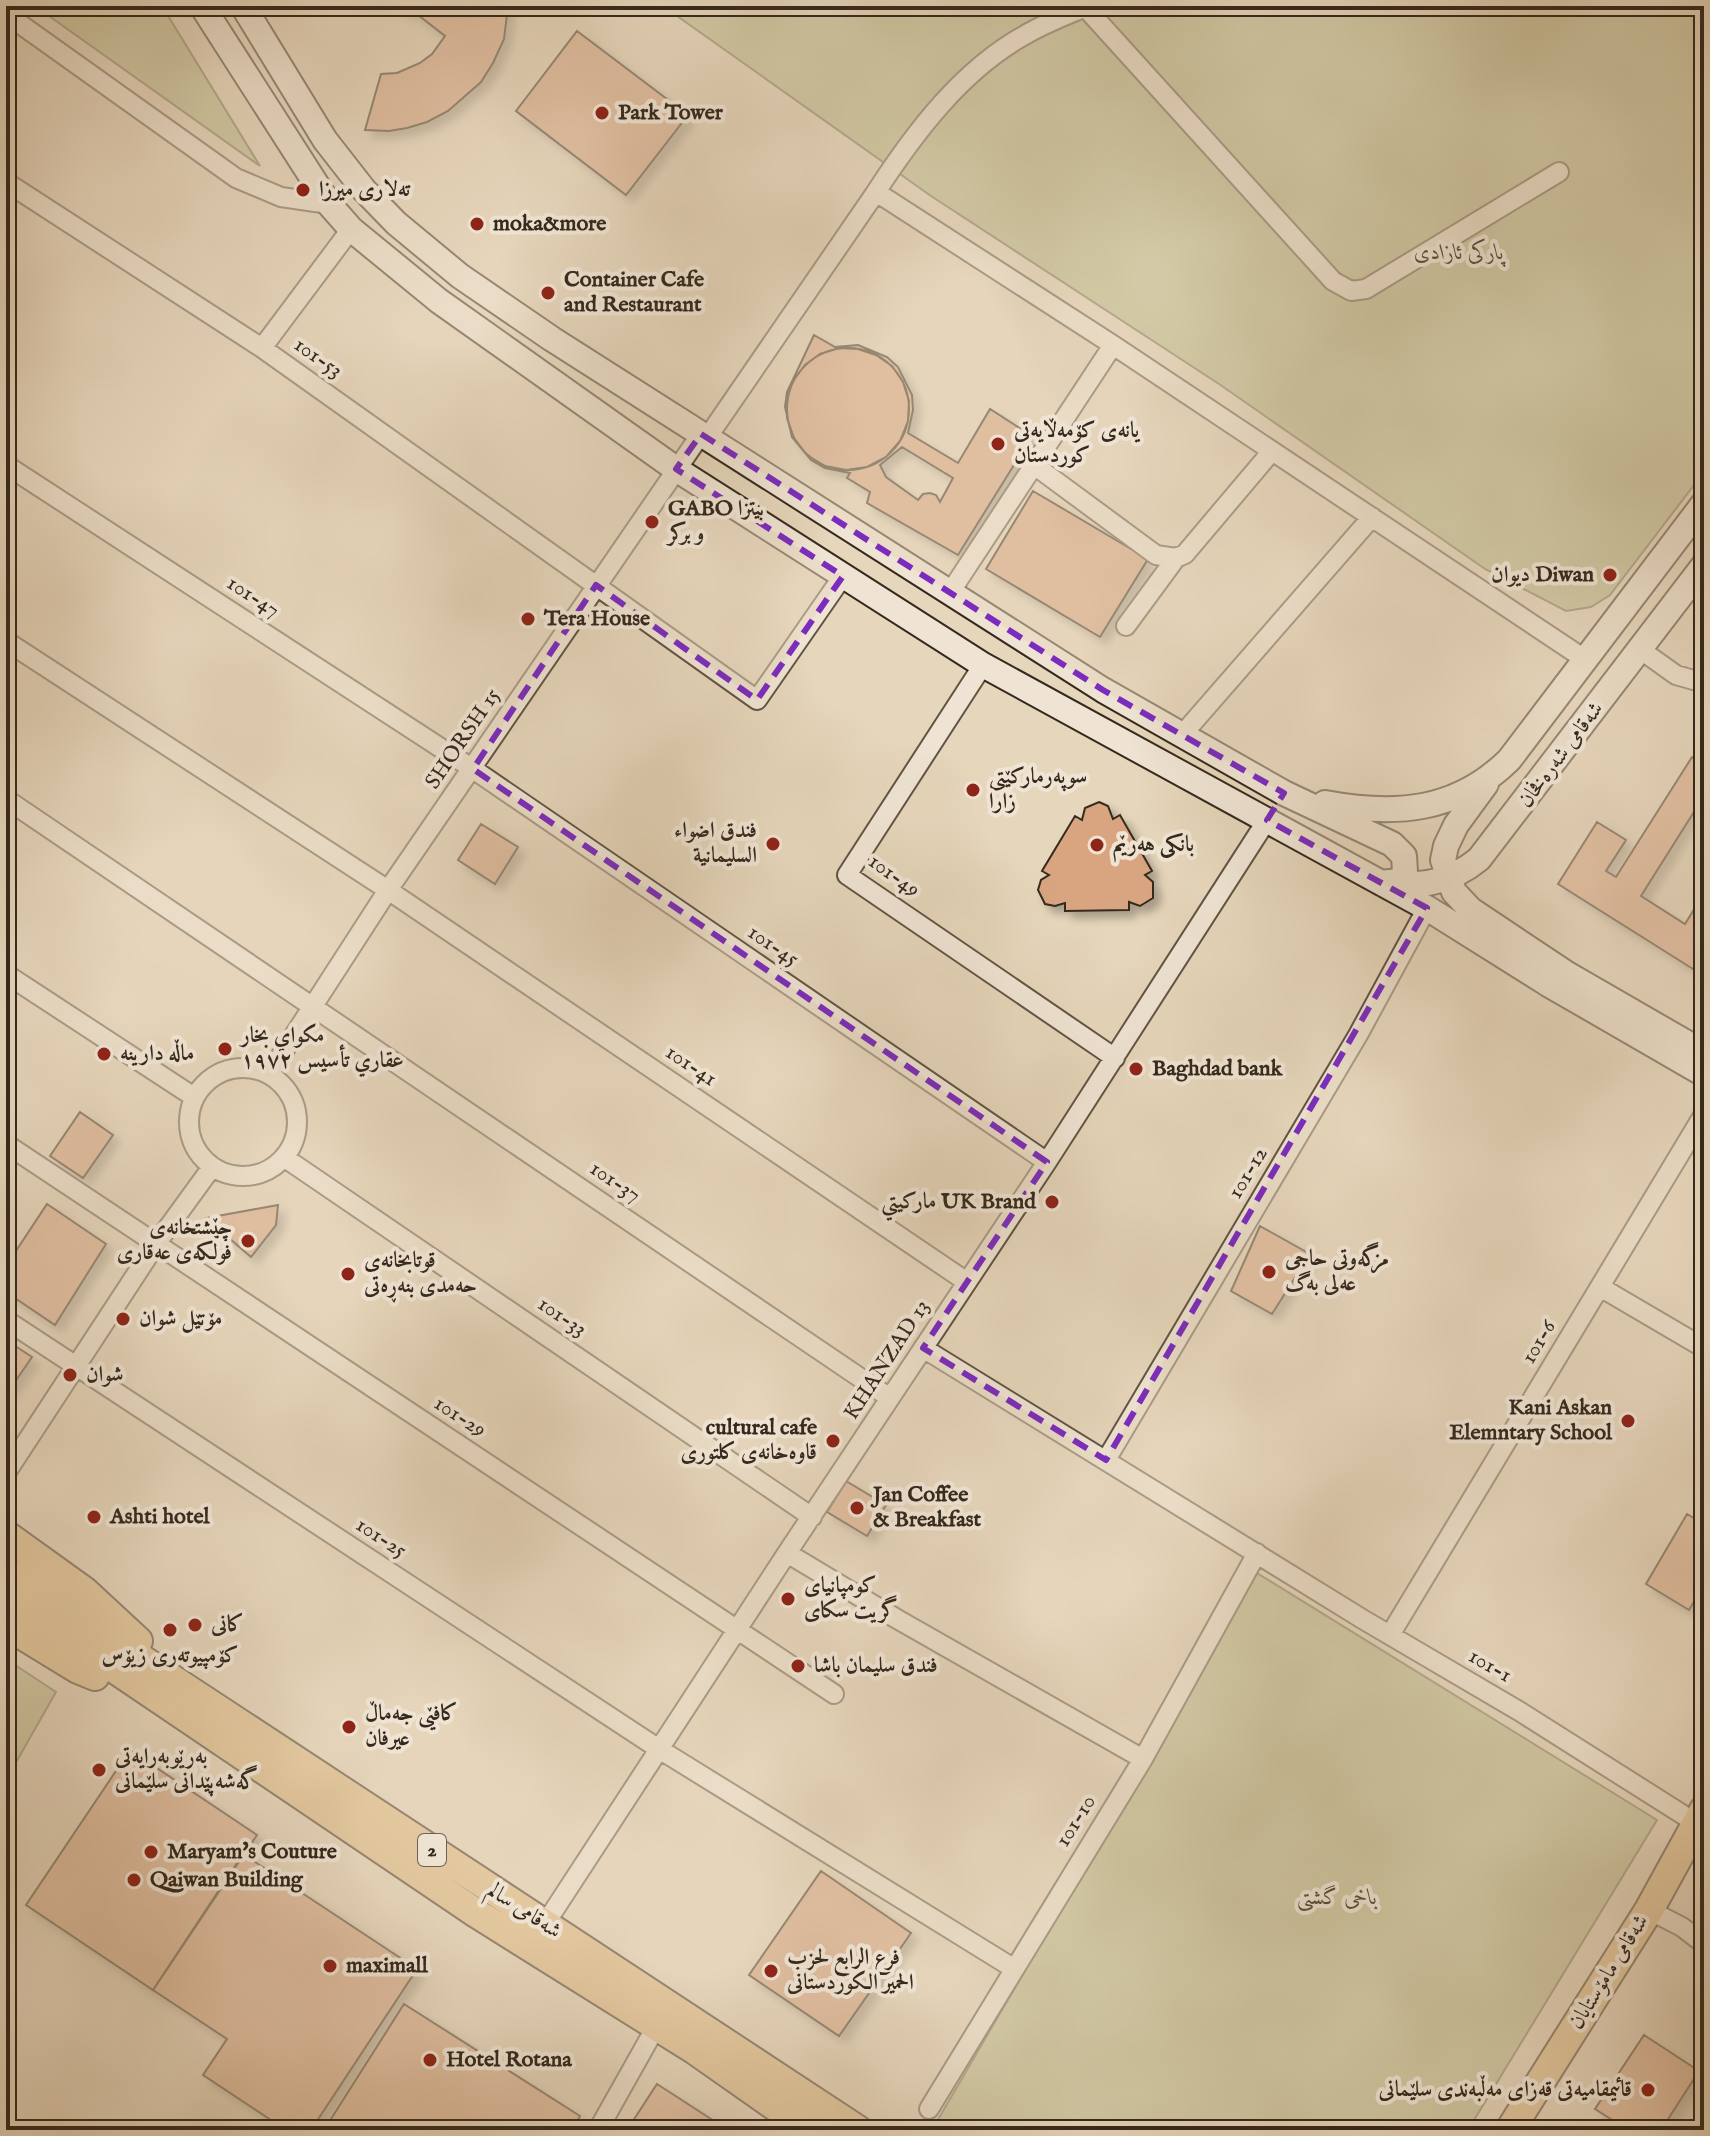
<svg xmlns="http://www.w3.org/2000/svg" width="1710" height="2136" font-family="'IM FELL English',Amiri,serif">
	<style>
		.green { fill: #bbbc8c; stroke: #787254; stroke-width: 2 }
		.building { fill: #d9a480; stroke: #35291d; stroke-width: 2; fill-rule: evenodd; filter: url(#shadow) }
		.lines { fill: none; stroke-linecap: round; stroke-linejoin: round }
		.minor-casing { stroke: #615444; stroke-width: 22 }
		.secondary-casing { stroke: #35291d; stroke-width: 28 }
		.primary-casing { stroke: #35291d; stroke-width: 32 }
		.minor { stroke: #efe4d3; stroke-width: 18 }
		.secondary { stroke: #efe4d3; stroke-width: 24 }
		.primary { stroke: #e3bb7e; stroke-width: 28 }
		.marked { fill: none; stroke: #7b2cbf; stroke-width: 6; stroke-dasharray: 16 10; stroke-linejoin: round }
		.poi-dot { fill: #8f2418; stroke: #efe4d3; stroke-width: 3 }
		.labels { text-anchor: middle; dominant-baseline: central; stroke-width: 8; stroke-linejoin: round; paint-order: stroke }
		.shield { fill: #efe4d3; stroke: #6d6154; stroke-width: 2 }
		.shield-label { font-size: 20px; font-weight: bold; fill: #35291d }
		.poi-label { font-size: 22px; font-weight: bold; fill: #35291d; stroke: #efe4d3; text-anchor: start }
		.park-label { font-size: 22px; font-style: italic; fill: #564e39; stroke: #efe4d3 }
		.street-label { font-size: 22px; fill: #35291d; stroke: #efe4d3 }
	</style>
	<defs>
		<filter id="shadow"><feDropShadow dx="7" dy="7" stdDeviation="4" flood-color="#0004"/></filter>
	</defs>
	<rect width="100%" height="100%" fill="#e6d6bb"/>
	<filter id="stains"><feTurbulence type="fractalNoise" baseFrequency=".0025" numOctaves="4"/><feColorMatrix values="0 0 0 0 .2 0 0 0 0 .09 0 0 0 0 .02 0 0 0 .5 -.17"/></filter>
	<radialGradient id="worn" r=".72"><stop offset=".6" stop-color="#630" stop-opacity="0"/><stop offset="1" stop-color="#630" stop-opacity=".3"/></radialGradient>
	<path class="green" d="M35 6H162L260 166Z
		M663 6H1704V472L1610 595 1591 607 1566 611 1485 569 1219 384 931 196Z
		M1257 1573 1657 1820 1468 2130H947L936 2123Z
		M6 1659 56 1692 6 1780Z"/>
	<path class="building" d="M396 6H508L504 39 493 63 481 82 448 111 427 122 407 128 389 131 365 130 381 74 397 73 420 63 432 54 445 36 409 8 406 13Z
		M577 31 688 115 626 195 516 111Z
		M814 335 835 347 858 345 887 357 898 367 912 395 913 410 908 433 958 463 990 409 1032 436 958 555 867 503 870 492 847 478 850 473 825 468 811 460 792 437 785 407 787 392ZM839 348 858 349 876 355 892 366 903 382 909 401 908 421 900 441 886 457 867 467 846 470 825 466 807 455 794 438 787 418V399L793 381 805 365 820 354ZM902 447 953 478 940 502 936 495 930 493 923 494 918 500 886 477 880 465Z
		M787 409a61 61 0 1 1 122 0a61 61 0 1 1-122 0Z
		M1033 491 1148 559 1100 637 986 569Z
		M1692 757 1704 764V796L1641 896 1685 924 1704 893V952L1693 969 1558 884 1597 822 1626 840 1606 871 1616 877Z
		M1099 802 1108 806 1113 819 1120 815 1152 871 1145 875 1153 882V898L1140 906 1129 902V910L1065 911V903L1055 906 1045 904 1038 890 1041 880 1049 875 1042 871 1075 816 1082 820 1085 808Z
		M481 824 518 847 495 884 458 860Z
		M80 1112 113 1135 83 1178 50 1156Z
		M47 1204 106 1244 55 1325 6 1292V1266Z
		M278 1205 276 1225 251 1257 206 1218Z
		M1260 1226 1310 1254 1272 1314 1231 1291Z
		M6 1340 32 1357 6 1395Z
		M846 1481 886 1505 867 1536 827 1512Z
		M1687 1514 1704 1524V1585L1689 1610 1646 1584Z
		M130 1750 257 1835 153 1990 26 1905Z
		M243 1854 417 1969 311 2130H286L203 2075 227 2039 153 1990Z
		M821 1871 911 1933 839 2036 749 1975Z
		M404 2004 580 2116 572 2130H324Z
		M1644 2035 1699 2071 1661 2130H1628L1595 2109Z
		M657 2084 728 2130H627Z"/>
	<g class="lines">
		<defs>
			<path id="minor" d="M1085 7 1333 281 1351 291 1366 289 1559 172
				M6 14 236 178 281 197 329 204
				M6 182 262 348 757 700 843 576
				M876 192C915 132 962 70 1025 35 1045 23 1067 15 1088 6
				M262 348 351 229
				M707 438 876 192 1113 345 1586 660
				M6 465 473 769 1047 1162
				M1034 465 1156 555 1176 558 1185 554 1272 451
				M951 591 1113 345
				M1126 626 1176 558
				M6 641 388 890 967 1282
				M1641 650 1676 675 1704 683
				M983 665 847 875 1115 1058
				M1182 735 1372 517
				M6 799 890 1398
				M6 974 194 1097
				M189 1122a54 54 0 1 1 108 0a54 54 0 1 1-108 0Z
				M269 1074 388 890 701 434
				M6 1144 834 1694
				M285 1158 812 1517
				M1600 1287 1704 1348
				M6 1320 659 1749 1013 1968
				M923 1348 1364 1620 1519 1711 1696 1823
				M1106 1460 1358 1035 1427 908
				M6 1473 156 1244 212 1167
				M787 1553 897 1619 1143 1759
				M1390 1635 1704 1114
				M1649 1910 1682 1927 1704 1944
				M545 1924 787 1553 1047 1162 1267 820
				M929 2109 1143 1759 1257 1553
				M598 2130 657 2025"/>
			<path id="secondary" d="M202 6 329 204 351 229 439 301 676 469 983 665 1427 908 1548 984 1704 1074
				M243 6 325 140 364 190 396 223 460 276 552 339 1103 690 1284 793 1392 844 1404 856 1405 872 1399 881 1381 883
				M1486 784 1456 825 1446 846 1443 860 1454 892 1471 910 1567 974 1704 1053
				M1325 803C1395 816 1456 812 1509 760L1704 503
				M1387 884C1422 887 1451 882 1479 859L1704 565"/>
			<path id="primary" d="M6 1535 84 1591 138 1641
				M6 1570 858 2130
				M6 1601 112 1667 476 1913 695 2050 809 2130
				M6 1625 78 1669 95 1676
				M1510 2130 1649 1910 1704 1810"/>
		</defs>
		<use href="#minor" class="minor-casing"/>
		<use href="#secondary" class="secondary-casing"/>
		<use href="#primary" class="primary-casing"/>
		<use href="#minor" class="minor"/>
		<use href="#secondary" class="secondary"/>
		<use href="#primary" class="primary"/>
	</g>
	<path d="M0 0H1710V2136H0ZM701 434 1103 690 1284 793 1267 820 1427 908 1106 1460 923 1348 1047 1162 473 769 596 585 757 700 843 576 676 469Z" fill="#e6d6bb" fill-opacity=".55" fill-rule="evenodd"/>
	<path class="marked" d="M701 434 1103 690 1284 793 1267 820 1427 908 1106 1460 923 1348 1047 1162 473 769 596 585 757 700 843 576 676 469Z"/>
	<g class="poi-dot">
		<circle cx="602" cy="113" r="8"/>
		<circle cx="303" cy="190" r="8"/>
		<circle cx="477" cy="224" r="8"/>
		<circle cx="548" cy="293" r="8"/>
		<circle cx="998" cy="444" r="8"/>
		<circle cx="652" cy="522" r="8"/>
		<circle cx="1610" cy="575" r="8"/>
		<circle cx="528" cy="619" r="8"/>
		<circle cx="973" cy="790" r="8"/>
		<circle cx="773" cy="844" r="8"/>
		<circle cx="1097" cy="845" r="8"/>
		<circle cx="225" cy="1049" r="8"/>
		<circle cx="104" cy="1054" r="8"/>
		<circle cx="1136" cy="1069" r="8"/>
		<circle cx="1052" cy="1202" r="8"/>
		<circle cx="248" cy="1241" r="8"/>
		<circle cx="1269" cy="1272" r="8"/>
		<circle cx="348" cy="1274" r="8"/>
		<circle cx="123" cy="1319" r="8"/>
		<circle cx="70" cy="1375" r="8"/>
		<circle cx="1628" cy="1421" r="8"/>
		<circle cx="833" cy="1441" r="8"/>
		<circle cx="857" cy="1508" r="8"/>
		<circle cx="94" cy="1517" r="8"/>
		<circle cx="788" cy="1599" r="8"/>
		<circle cx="195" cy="1625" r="8"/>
		<circle cx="170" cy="1630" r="8"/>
		<circle cx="798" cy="1666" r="8"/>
		<circle cx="349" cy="1727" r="8"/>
		<circle cx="99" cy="1770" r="8"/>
		<circle cx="151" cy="1852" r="8"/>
		<circle cx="134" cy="1880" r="8"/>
		<circle cx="330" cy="1966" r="8"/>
		<circle cx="771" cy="1971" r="8"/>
		<circle cx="430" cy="2060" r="8"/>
		<circle cx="1648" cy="2090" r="8"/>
	</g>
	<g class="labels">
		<rect class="shield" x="418" y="1834" width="28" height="32" rx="6"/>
		<g class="shield-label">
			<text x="432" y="1850">2</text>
		</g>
		<g class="poi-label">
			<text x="618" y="113">Park Tower</text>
			<text x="319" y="190">تەلاری میرزا</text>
			<text x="493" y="224">moka&amp;more</text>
			<text x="564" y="280">Container Cafe<tspan x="564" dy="25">and Restaurant</tspan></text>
			<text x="1014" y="431">یانەی کۆمەڵایەتی<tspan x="1014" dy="25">کوردستان</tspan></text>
			<text x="668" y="509">GABO بيتزا<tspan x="668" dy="25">و بركر</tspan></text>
			<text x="1594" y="575" text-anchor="end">دیوان Diwan</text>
			<text x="544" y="619">Tera House</text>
			<text x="989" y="777">سوپەرمارکێتی<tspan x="989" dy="25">زارا</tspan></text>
			<text x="757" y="831" text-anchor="end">فندق اضواء<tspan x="757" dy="25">السليمانية</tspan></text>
			<text x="1113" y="845">بانکی هەرێم</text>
			<text x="241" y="1036">مكواي بخار<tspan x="241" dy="25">عقاري تأسيس ١٩٧٢</tspan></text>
			<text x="120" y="1054">ماڵە دارینە</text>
			<text x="1152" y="1069">Baghdad bank</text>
			<text x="1036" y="1202" text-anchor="end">مارکيتي UK Brand</text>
			<text x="232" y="1228" text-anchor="end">چێشتخانەی<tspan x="232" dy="25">فولکەی عەقاری</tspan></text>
			<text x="1285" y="1259">مزگەوتی حاجی<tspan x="1285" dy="25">عەلی بەگ</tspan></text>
			<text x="364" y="1261">قوتابخانەی<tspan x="364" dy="25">حەمدی بنەڕەتی</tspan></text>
			<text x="139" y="1319">مۆتێل شوان</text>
			<text x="86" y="1375">شوان</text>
			<text x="1612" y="1408" text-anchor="end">Kani Askan<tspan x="1612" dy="25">Elemntary School</tspan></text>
			<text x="817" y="1428" text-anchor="end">cultural cafe<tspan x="817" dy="25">قاوەخانەی کلتوری</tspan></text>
			<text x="873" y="1495">Jan Coffee<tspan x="873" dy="25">&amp; Breakfast</tspan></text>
			<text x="110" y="1517">Ashti hotel</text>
			<text x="804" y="1586">كومپانياى<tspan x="804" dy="25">گريت سكاى</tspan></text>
			<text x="211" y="1625">کانی</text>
			<text x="170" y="1656" text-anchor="middle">کۆمپیوتەری زیۆس</text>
			<text x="814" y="1666">فندق سليمان باشا</text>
			<text x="365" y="1714">کافێی جەماڵ<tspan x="365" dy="25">عیرفان</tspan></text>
			<text x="115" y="1757">بەڕێوبەرایەتی<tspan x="115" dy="25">گەشەپێدانی سلێمانی</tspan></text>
			<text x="167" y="1852">Maryam's Couture</text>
			<text x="150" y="1880">Qaiwan Building</text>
			<text x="787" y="1958">فرع الرابع لحزب<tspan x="787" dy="25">الحمير الكوردستانى</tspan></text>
			<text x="346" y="1966">maximall</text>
			<text x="446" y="2060">Hotel Rotana</text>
			<text x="1632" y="2090" text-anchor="end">قائیمقامیەتی قەزای مەڵبەندی سلێمانی</text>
		</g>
		<g class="park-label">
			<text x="1459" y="253">پارکی ئازادی</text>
			<text x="1337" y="1898">باخی گشتی</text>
		</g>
		<g class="street-label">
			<text transform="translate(318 358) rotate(35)">101-53</text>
			<text transform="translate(253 597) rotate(33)">101-47</text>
			<text transform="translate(463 739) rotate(-56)">SHORSH 15</text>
			<text transform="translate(1561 755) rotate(-53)">شەقامی شەرەفخان</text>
			<text transform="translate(894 876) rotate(36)">101-49</text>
			<text transform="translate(773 946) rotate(34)">101-45</text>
			<text transform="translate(691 1066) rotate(34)">101-41</text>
			<text transform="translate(1248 1173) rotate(-59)">101-12</text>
			<text transform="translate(615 1182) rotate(34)">101-37</text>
			<text transform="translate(562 1317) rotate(34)">101-33</text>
			<text transform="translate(1539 1342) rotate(-59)">101-6</text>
			<text transform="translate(887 1360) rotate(-57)">KHANZAD 13</text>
			<text transform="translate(460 1417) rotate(33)">101-29</text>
			<text transform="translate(381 1538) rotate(33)">101-25</text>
			<text transform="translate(1490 1666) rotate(30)">101-1</text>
			<text transform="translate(1076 1821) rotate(-58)">101-10</text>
			<text transform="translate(524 1911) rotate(33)">شەقامی سالم</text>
			<text transform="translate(1609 1972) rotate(-58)">شەقامی مامۆستایان</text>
		</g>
	</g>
	<rect width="1710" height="2136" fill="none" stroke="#e6d6bb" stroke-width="32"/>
	<rect x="8" y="8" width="1694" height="2120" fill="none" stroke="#35291d" stroke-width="4"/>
	<rect x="16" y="16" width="1678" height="2104" fill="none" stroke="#35291d" stroke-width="2"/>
	<rect width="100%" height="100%" filter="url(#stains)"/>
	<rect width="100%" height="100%" fill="url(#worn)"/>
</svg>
